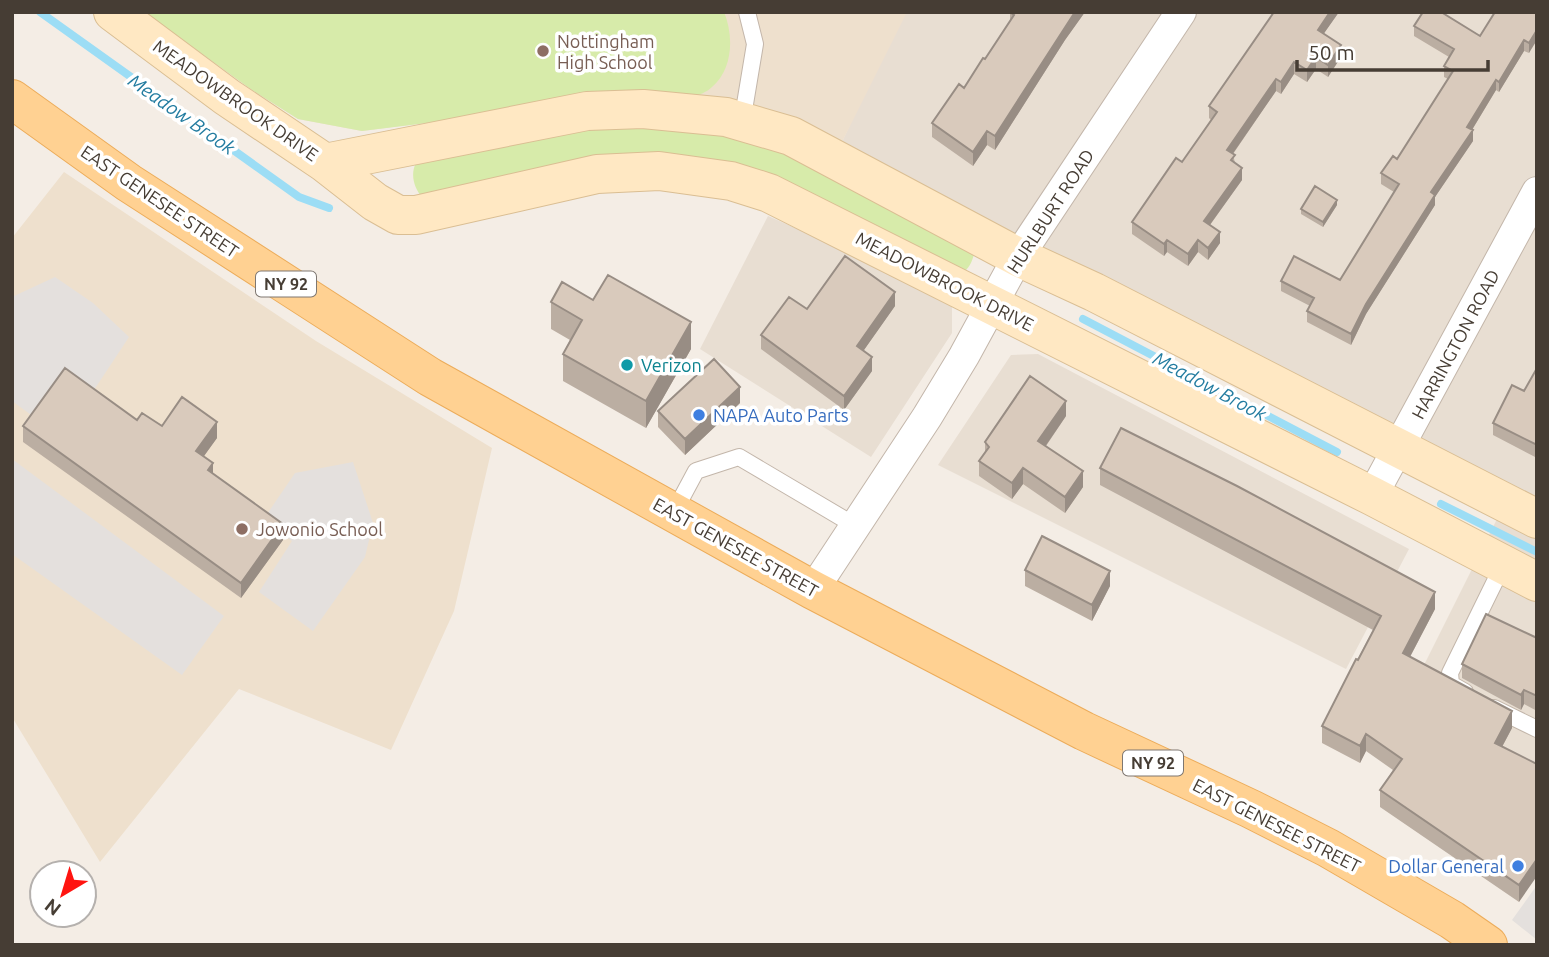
<svg xmlns="http://www.w3.org/2000/svg" width="1549" height="957" font-family="Ubuntu,sans-serif">
	<style>
		.residential { fill: #e8ded2 }
		.education { fill: #eee0cd }
		.green { fill: #d7ebaa }
		.parking { fill: #e4e0dd }
		.lines { fill: none; stroke-linecap: round; stroke-linejoin: round }
		.stream { stroke: #9cddf5; stroke-width: 8 }
		.lane-casing { stroke: #c3b6aa; stroke-width: 18 }
		.street-casing { stroke: #c3b6aa; stroke-width: 32 }
		.secondary-casing { stroke: #dabe93; stroke-width: 40 }
		.primary-casing { stroke: #ecac5a; stroke-width: 40 }
		.lane { stroke: #fff; stroke-width: 16 }
		.street { stroke: #fff; stroke-width: 30 }
		.secondary { stroke: #ffe8c3; stroke-width: 38 }
		.primary { stroke: #ffd192; stroke-width: 38 }
		.wall { fill: #bbaea2 }
		.shaded-wall { fill: #988d84 }
		.building { fill: #d9cabc; stroke: #988d84; stroke-width: 2 }
		.education-dot { fill: #8d6e63; stroke: #fff; stroke-width: 2.5 }
		.culture-dot { fill: #0f9aa8; stroke: #fff; stroke-width: 2.5 }
		.shop-dot { fill: #3f7fe0; stroke: #fff; stroke-width: 2.5 }
		.labels { text-anchor: middle; dominant-baseline: central; stroke-width: 7; stroke-linejoin: round; paint-order: stroke }
		.shield { fill: #fff; stroke: #7e7771; stroke-width: 2 }
		.shield-label { font-size: 16px; font-weight: bold; fill: #463d34 }
		.education-label { font-size: 18px; fill: #785e54; stroke: #fff; text-anchor: start }
		.street-label { font-size: 18px; fill: #463d34; stroke: #fff }
		.culture-label { font-size: 18px; fill: #0d838f; stroke: #fff; text-anchor: start }
		.shop-label { font-size: 18px; fill: #366cbe; stroke: #fff; text-anchor: start }
		.water-label { font-size: 19px; font-style: italic; fill: #237ca0; stroke: #fff }
	</style>
	<rect width="100%" height="100%" fill="#f4ede5"/>
	<path class="residential" d="M902 12H1537V781L1400 713 1509 495 932 193 842 142Z
		M768 216 929 287 952 306V333L871 457 700 349Z
		M1038 354 1409 549 1346 669 938 465 1011 355Z"/>
	<path class="education" d="M144 12H907L842 142 602 100 362 131 298 119 252 90Z
		M64 172 316 341 492 448 454 611 391 750 239 689 100 862 12 717V238Z"/>
	<path class="green" d="M144 12H724C734 36 733 69 712 87 707 92 699 95 692 97L508 113 362 131 298 119 252 90Z
		M680 124 787 152 974 254C972 262 969 269 962 273L772 184 422 197C414 188 410 174 416 163L530 133Z"/>
	<path class="parking" d="M55 277 93 303 129 337 90 396 34 417 12 401V297Z
		M12 459 224 616 182 675 12 554Z
		M353 462 373 523 365 557 313 631 259 592 292 541 263 520 295 473Z
		M1537 885V940L1512 920Z"/>
	<g class="lines">
		<path class="stream" d="M40 12 299 197 329 208
			M1083 319 1337 452
			M1441 504 1537 552"/>
		<defs>
			<path id="lane" d="M742 122 755 44 747 12
				M674 512 696 471 739 457 854 525
				M1465 692 1451 684 1450 673 1503 565
				M1494 708 1537 729"/>
			<path id="street" d="M1372 496 1537 192
				M813 590 927 417 964 356 1018 257 1181 12"/>
			<path id="secondary" d="M113 12 227 97 325 163 375 202 398 215H416L597 174 659 171 731 181 769 193 1372 496 1537 582
				M325 163 587 111 643 109 726 117 791 136 1018 257 1094 292 1537 519"/>
			<path id="primary" d="M12 99 129 183 430 377 813 590 1084 731 1251 809 1328 848 1452 920 1488 945"/>
		</defs>
		<use href="#lane" class="lane-casing"/>
		<use href="#street" class="street-casing"/>
		<use href="#secondary" class="secondary-casing"/>
		<use href="#primary" class="primary-casing"/>
		<use href="#lane" class="lane"/>
		<use href="#street" class="street"/>
		<use href="#secondary" class="secondary"/>
		<use href="#primary" class="primary"/>
	</g>
	<path class="wall" d="M1010 12H1085L1065 40 995 150 987 145 973 166 932 137V123L964 88 985 59 1010 21Z
		M1274 12H1339L1323 34 1341 57 1328 77 1316 69 1307 82 1294 74 1281 94 1276 91 1233 154 1235 163 1242 180 1210 225 1220 243 1208 260 1198 252 1188 266 1167 252 1164 256 1132 234V222L1182 162 1211 120 1209 118V106Z
		M1537 12 1529 53 1524 51 1499 92 1496 90 1472 130 1473 141 1435 197V205L1366 314 1351 345 1307 322V311L1310 306 1281 291V281L1340 280 1394 192 1381 184V173L1397 159 1448 79 1444 77V66L1449 57 1414 36V26L1480 36Z
		M1337 205 1323 227 1301 214V209Z
		M593 300 691 349 646 428 563 381V354L570 340 551 329V302Z
		M895 306 863 351 872 371 844 410 761 349V335L807 309Z
		M1537 368V458L1493 435V423L1524 391Z
		M740 403 685 455 658 427V411Z
		M1066 416 1046 446 1083 487 1065 513 1023 484 1012 499 979 476V461L985 452V442Z
		M137 420 162 426 217 438 204 456 213 474 283 540 241 598 23 442V426Z
		M1100 468 1435 609 1410 657 1512 728 1502 747 1537 764 1519 902 1380 807V790L1393 770 1366 751 1360 763 1322 743V726L1373 630 1100 485Z
		M1025 570 1110 586 1092 621 1025 586Z
		M1537 638V711L1524 704 1521 710 1462 678V664Z"/>
	<path class="shaded-wall" d="M1075 12H1085L1065 40 995 150V136Z
		M1330 12H1339L1318 42V30Z
		M1537 30V40L1529 53V43Z
		M1524 40V51L1499 92V82Z
		M1341 45V57L1328 77V65Z
		M1316 57V69L1307 82V70Z
		M1294 62V74L1281 94V82Z
		M1276 79V91L1227 162V150Z
		M1496 80V90L1467 138V127Z
		M1473 130V141L1435 197V205L1366 314 1351 345V334L1366 304 1431 192Z
		M987 131V145L973 166V152Z
		M1242 168V180L1204 233V221Z
		M1337 200V205L1323 227V222Z
		M1220 232V243L1208 260V248Z
		M1167 240V252L1164 256V244Z
		M1198 240V252L1188 266V254Z
		M895 292V306L857 360V346Z
		M691 322V349L646 428V401Z
		M872 357V371L844 410V396Z
		M740 387V403L685 455V439Z
		M1066 401V416L1038 457V441Z
		M217 422V438L196 467V451Z
		M213 463V479L208 470Z
		M1023 468V484L1012 499V483Z
		M1083 471V487L1065 513V497Z
		M283 524V540L241 598V583Z
		M1110 571V586L1092 621V605Z
		M1435 592V609L1403 670V653Z
		M1524 690V704L1521 710V695Z
		M1512 711V728L1495 760V743Z
		M1366 734V751L1360 763V746Z
		M1537 859V876L1519 902V885Z"/>
	<path class="building" d="M1010 12H1075L995 136 987 131 973 152 932 123 959 84 964 88 983 58 985 59 1014 15Z
		M1274 12H1330L1318 30 1341 45 1328 65 1316 57 1307 70 1294 62 1281 82 1276 79 1227 150 1235 155 1231 160 1242 168 1204 221 1220 232 1208 248 1198 240 1188 254 1167 240 1164 244 1132 222 1176 158 1182 162 1217 112 1209 106Z
		M1423 12H1441L1480 36 1495 12H1537V30L1529 43 1524 40 1499 82 1496 80 1467 127 1473 130 1431 192 1435 195 1366 304 1351 334 1307 311 1314 298 1281 281 1294 256 1340 280 1399 184 1381 173 1393 156 1397 159 1453 71 1444 66 1454 49 1414 26Z
		M1315 186 1337 200 1323 222 1301 209Z
		M845 256 895 292 857 346 872 357 844 396 761 335 789 297 807 309Z
		M608 275 691 322 646 401 563 354 582 320 551 302 562 282 593 300Z
		M714 359 740 387 685 439 658 411Z
		M65 368 137 420 142 413 162 426 182 397 217 422 196 451 213 463 208 470 283 524 241 583 23 426Z
		M1537 368V445L1493 423 1512 385 1524 391Z
		M1030 376 1066 401 1038 441 1083 471 1065 497 1023 468 1012 483 979 461 989 447 985 442Z
		M1121 428 1237 486 1435 592 1403 653 1512 711 1495 743 1537 764V859L1519 885 1380 790 1402 759 1366 734 1360 746 1322 726 1356 659 1358 660 1381 616 1100 468Z
		M1042 536 1110 571 1092 605 1025 570Z
		M1486 614 1537 638V696L1524 690 1521 695 1462 664Z"/>
	<g class="education-dot">
		<circle cx="543" cy="51" r="7"/>
		<circle cx="242" cy="529" r="7"/>
	</g>
	<circle class="culture-dot" cx="627" cy="365" r="7"/>
	<g class="shop-dot">
		<circle cx="699" cy="415" r="7"/>
		<circle cx="1518" cy="866" r="7"/>
	</g>
	<g class="labels">
		<g class="shield">
			<rect x="256" y="271.5" width="60" height="25" rx="5"/>
			<rect x="1123" y="750.5" width="60" height="25" rx="5"/>
		</g>
		<g class="shield-label">
			<text x="286" y="284">NY 92</text>
			<text x="1153" y="763">NY 92</text>
		</g>
		<g class="education-label">
			<text x="557" y="41">Nottingham<tspan x="557" dy="21">High School</tspan></text>
			<text x="256" y="529">Jowonio School</text>
		</g>
		<g class="street-label">
			<text transform="translate(236 100) rotate(35)">MEADOWBROOK DRIVE</text>
			<text transform="translate(160 201) rotate(34)">EAST GENESEE STREET</text>
			<text transform="translate(1050 211) rotate(-57)">HURLBURT ROAD</text>
			<text transform="translate(945 281) rotate(27)">MEADOWBROOK DRIVE</text>
			<text transform="translate(1455 344) rotate(-62)">HARRINGTON ROAD</text>
			<text transform="translate(736 547) rotate(29)">EAST GENESEE STREET</text>
			<text transform="translate(1277 825) rotate(27)">EAST GENESEE STREET</text>
		</g>
		<g class="culture-label">
			<text x="641" y="365">Verizon</text>
		</g>
		<g class="shop-label">
			<text x="713" y="415">NAPA Auto Parts</text>
			<text x="1504" y="866" text-anchor="end">Dollar General</text>
		</g>
		<g class="water-label">
			<text transform="translate(182 114) rotate(35)">Meadow Brook</text>
			<text transform="translate(1210 386) rotate(28)">Meadow Brook</text>
		</g>
	</g>
	<rect width="1549" height="957" fill="none" stroke="#463d34" stroke-width="28"/>
	<g transform="translate(63 894) rotate(218)"><circle r="33" fill="#ffffff" stroke="#b5b1ae" stroke-width="2"/>
	<path d="M0-5L12 26L0 18L-12 26Z" fill="#ff1410"/>
	<text y="-10" font-size="19" font-weight="bold" text-anchor="middle" fill="#463d34">N</text>
	</g>
	<path d="M1297 60v10h191v-10" fill="none" stroke="#463d34" stroke-width="3.5"/>
	<text x="1308" y="60" font-size="21" fill="#463d34" stroke="#ffffff" stroke-width="5" paint-order="stroke">50 m</text>
</svg>
